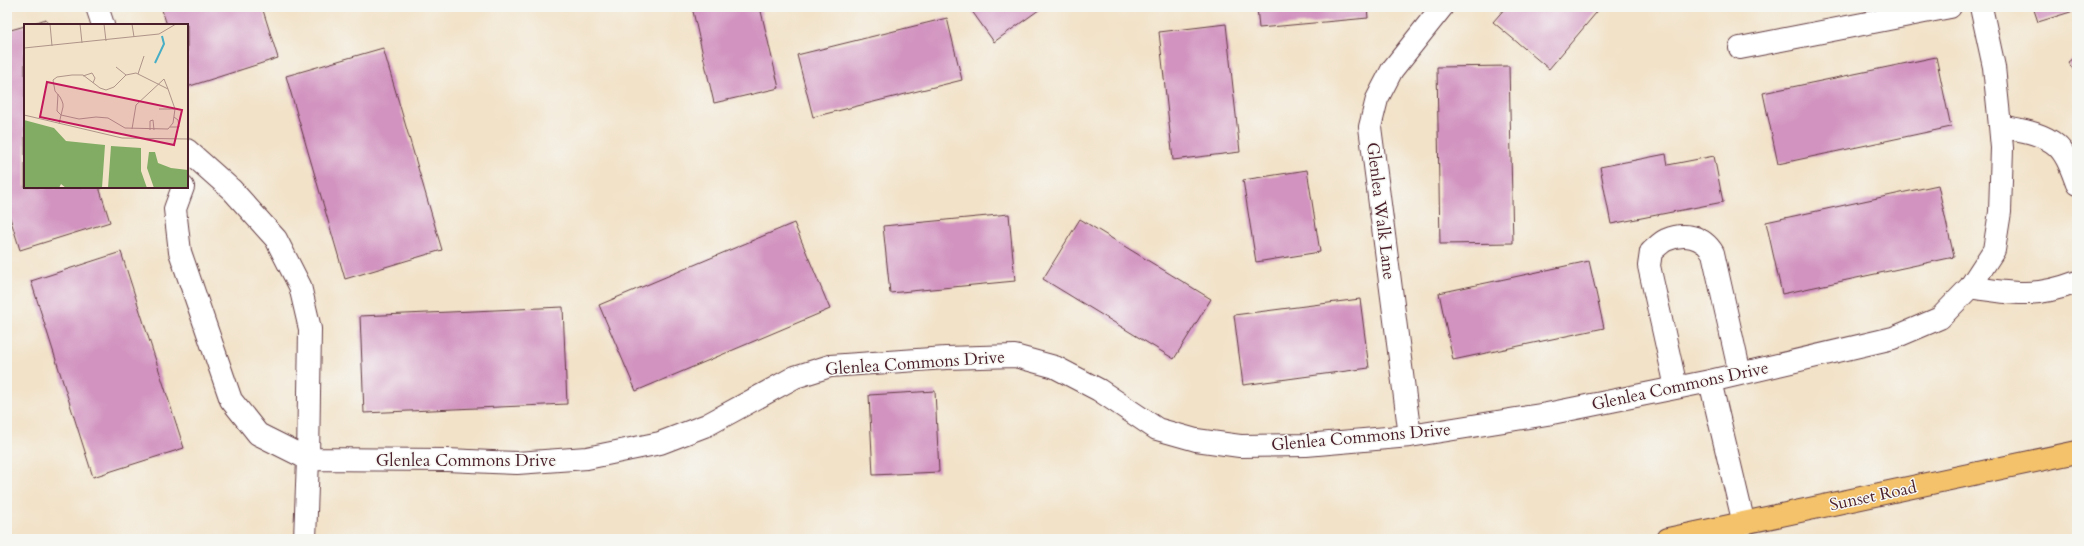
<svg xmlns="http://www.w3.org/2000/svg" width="2084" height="546" font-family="Cardo,serif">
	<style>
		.building { fill: #d293c0 }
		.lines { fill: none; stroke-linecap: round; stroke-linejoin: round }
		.minor-casing { stroke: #633c43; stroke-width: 24 }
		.major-casing { stroke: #633c43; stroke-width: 24 }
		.minor { stroke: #fff; stroke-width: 22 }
		.major { stroke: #f3c26a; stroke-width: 22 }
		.labels { text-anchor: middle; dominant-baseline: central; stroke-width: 3; stroke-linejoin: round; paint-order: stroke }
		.street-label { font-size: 17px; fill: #4a1f2b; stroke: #f6f6f2 }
		.inset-river { fill: none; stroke: #47aec6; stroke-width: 2 }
		.inset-road { fill: none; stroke: #af9489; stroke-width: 1 }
		.view { fill: #c2185b; fill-opacity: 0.15; stroke: #c2185b; stroke-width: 2 }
		.inset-edge { fill: none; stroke: #4a1f2b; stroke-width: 2 }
	</style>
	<rect width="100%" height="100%" fill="#f6f6f2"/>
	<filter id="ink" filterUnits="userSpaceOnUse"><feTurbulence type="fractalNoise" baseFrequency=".025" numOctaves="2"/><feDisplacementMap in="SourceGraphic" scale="8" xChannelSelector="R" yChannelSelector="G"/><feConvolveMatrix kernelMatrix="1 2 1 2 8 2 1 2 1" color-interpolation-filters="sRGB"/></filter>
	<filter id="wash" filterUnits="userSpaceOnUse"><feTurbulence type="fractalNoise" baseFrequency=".012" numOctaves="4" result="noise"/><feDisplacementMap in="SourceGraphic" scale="16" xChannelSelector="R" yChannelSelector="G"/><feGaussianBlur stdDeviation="0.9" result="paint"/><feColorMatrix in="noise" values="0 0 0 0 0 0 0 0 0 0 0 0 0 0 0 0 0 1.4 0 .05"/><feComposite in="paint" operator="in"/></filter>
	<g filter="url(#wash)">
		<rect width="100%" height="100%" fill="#f2e2c8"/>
		<g id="blocks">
			<path class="building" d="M161 7H262L278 58 187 87V25H167Z
				M610 7H627L624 13Z
				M692 7H760L779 88 714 103Z
				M969 7H1043L994 42Z
				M1257 7H1367L1368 18 1259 28Z
				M1506 7H1601L1549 69 1493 22Z
				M2033 7H2077V10L2038 22Z
				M947 18 962 80 813 117 797 55Z
				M46 19 48 25H28Z
				M1226 24 1240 152 1173 160 1159 32Z
				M25 26V187H99L110 222 20 250 7 208V31Z
				M383 48 442 250 345 279 286 76Z
				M2077 55V75L2068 62Z
				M1936 57 1951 127 1778 164 1763 93Z
				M1509 66 1513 243 1440 244 1437 67Z
				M1666 154 1668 165 1714 156 1723 202 1611 224 1600 167Z
				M1307 170 1320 252 1256 262 1243 180Z
				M1938 185 1954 257 1782 294 1766 222Z
				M1009 214 1015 281 890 293 883 226Z
				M1080 219 1211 299 1174 359 1043 279Z
				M794 223 830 309 636 391 599 305Z
				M121 252 184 448 93 477 31 281Z
				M1589 261 1604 328 1453 360 1439 293Z
				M1360 299 1369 368 1243 385 1234 315Z
				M563 307 567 404 364 413 360 316Z
				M935 391 939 472 873 475 869 395Z"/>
		</g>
	</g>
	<g filter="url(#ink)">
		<use href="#blocks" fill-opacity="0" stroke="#633c43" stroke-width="1"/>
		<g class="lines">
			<defs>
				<path id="minor" d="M97 7 103 25
					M1740 48 1950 7
					M2000 126C2018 130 2041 132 2056 145 2067 154 2072 171 2077 184
					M187 150 232 190 276 239 300 286 310 329 308 459 305 539
					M183 187 175 209 180 252 231 400 258 434 308 459 447 460 517 463 587 458 660 443 707 425 795 377 830 366 946 358 1015 356 1055 367 1099 390 1157 429 1196 440 1240 446 1306 445 1410 436 1547 414 1710 381 1893 338 1940 318 1970 287 1994 250 2000 212 2002 148 2000 126 1994 67 1981 7
					M1970 287C2013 294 2035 298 2077 282
					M1710 381 1744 524
					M1676 387 1649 266 1651 252C1656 248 1661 242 1666 240 1684 232 1703 236 1713 253L1740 374
					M1410 436 1370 127 1377 99 1392 70 1442 7"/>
				<path id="major" d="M1668 539 2077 452"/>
			</defs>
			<use href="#minor" class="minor-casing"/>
			<use href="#major" class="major-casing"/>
			<use href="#minor" class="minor"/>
			<use href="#major" class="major"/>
		</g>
	</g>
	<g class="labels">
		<g class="street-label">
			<text transform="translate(1381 211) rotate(83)">Glenlea Walk Lane</text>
			<text transform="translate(915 363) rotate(-4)">Glenlea Commons Drive</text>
			<text transform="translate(1680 386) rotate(-12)">Glenlea Commons Drive</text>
			<text transform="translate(1361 437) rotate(-5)">Glenlea Commons Drive</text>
			<text x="466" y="460">Glenlea Commons Drive</text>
			<text transform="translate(1873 496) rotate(-12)">Sunset Road</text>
		</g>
	</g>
	<g transform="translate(24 24)">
		<rect width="164" height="164" fill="#f2e2c8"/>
		<path d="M0 96 30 104 42 117 81 121 78 164H42L37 160 35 164H0ZM87 122 117 124V147L123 164H84ZM125 128H131L134 139 147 144 164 146V164H130L123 144Z" fill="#82ac64"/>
		<path class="inset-river" d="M131 39 140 20 138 12"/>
		<path class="inset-road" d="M26 0 28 22M56 0 58 19M80 0 82 17M108 0 110 13M0 24 135 10 152 0M92 43 102 51M114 50 120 32M59 52 68 49 71 54 69 59M0 69V90M34 70 33 87 37 91 55 95 72 93 84 94 101 104 144 105 149 99 151 85 144 65 112 49 102 51 90 63 82 66 76 64 59 51H48L33 53 29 56 31 67 36 73 38 77 39 80V83L37 91 35 100M135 85H151M0 91 98 114 164 115M146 103H155L154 96 150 93M108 105 112 81 140 55 144 65M126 106V97L129 96 130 106"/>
		<path class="view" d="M23 58 158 86 150 121 16 93Z"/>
		<rect width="164" height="164" class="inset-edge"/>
	</g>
	<rect width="2084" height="546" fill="none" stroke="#f6f6f2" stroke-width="24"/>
</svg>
